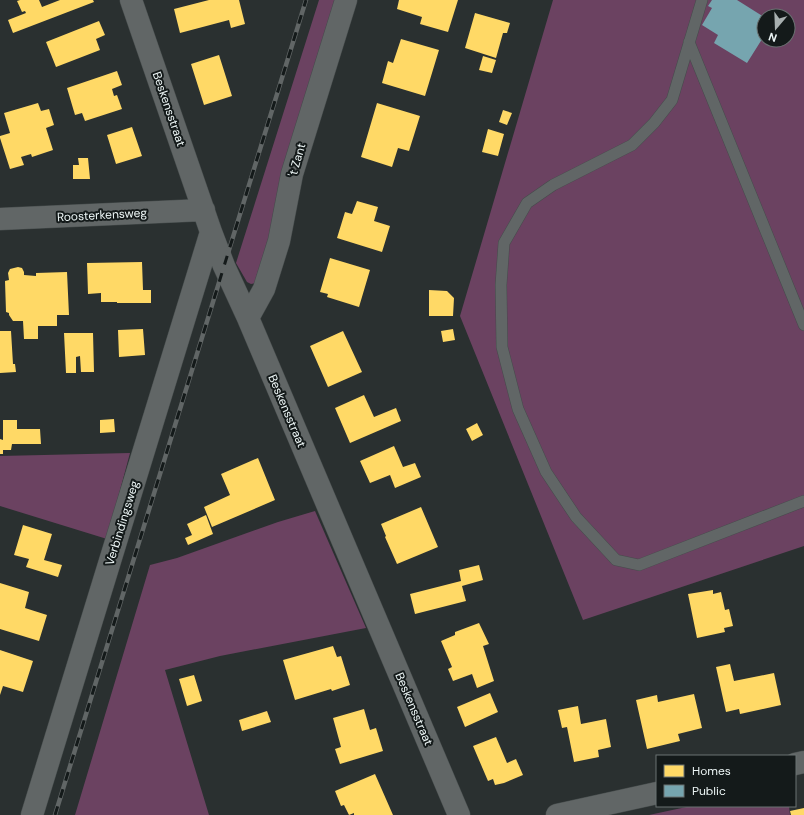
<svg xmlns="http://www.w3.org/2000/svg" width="804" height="815" font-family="'DM Sans',sans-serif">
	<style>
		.green { fill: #6b4261; fill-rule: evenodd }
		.homes { fill: #ffd966 }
		.public { fill: #76a5af }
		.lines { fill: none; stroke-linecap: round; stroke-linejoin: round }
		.lane-casing { stroke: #464c4c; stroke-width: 12 }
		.street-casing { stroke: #464c4c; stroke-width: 23 }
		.lane { stroke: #616666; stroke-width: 11 }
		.street { stroke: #616666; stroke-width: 22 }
		.rail-casing { stroke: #616666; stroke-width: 4.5 }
		.rail { stroke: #141a1a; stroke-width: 3; stroke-dasharray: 9; stroke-linecap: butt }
		.labels { text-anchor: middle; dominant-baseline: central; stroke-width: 4; stroke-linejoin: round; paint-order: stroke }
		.street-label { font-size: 12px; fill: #ecf5f5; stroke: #141a1a }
	</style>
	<rect width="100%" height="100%" fill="#2a3030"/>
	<path class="green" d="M319 0H337L256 283 251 284 247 282 236 263Z
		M553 0H804V546L583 620 460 316ZM764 16H788V40H764Z
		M130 453 107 539 0 506V456Z
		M315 511 366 628 220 656 165 670 209 815H75L150 565 177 558 278 522Z
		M691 806H789L790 815H649Z"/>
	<path class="homes" d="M20 0H39L42 7 60 0H93L94 2 13 33 8 20 26 13 25 11 22 12 17 1Z
		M209 0H239L245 24 231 28 229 20 180 33 174 9Z
		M399 0H458L448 32 420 24 422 17 397 9Z
		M475 13 510 23 507 33H503L496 58 465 48Z
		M99 21 105 35 96 39 100 50 56 67 46 42Z
		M401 39 439 50 425 96 382 83 388 61 393 63Z
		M219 55 232 96 204 105 191 64Z
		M483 56 496 60 492 73 479 70Z
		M117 71 122 85 112 89 114 96 117 95 122 109 85 121 82 113 75 115 67 88Z
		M38 103 41 111 49 109 54 125 46 128 53 150 32 157 31 154 21 157 24 165 10 169 0 138V136L10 133 4 113Z
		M377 103 420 116 409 151 398 148 392 167 361 157Z
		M503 110 512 113 507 125 499 122Z
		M132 127 142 156 116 164 107 135Z
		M488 129 504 134 498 156 482 152Z
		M78 158H88L90 179H73V165H79Z
		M357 201 378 207 374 221 390 226 382 252 337 238 345 212 352 214Z
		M330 258 370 270 359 307 327 297 328 294 320 292Z
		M142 262 143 290H151V303H117V302H101V293L88 294 87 263Z
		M18 267 22 268 24 272V275L36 276V273L67 272 69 315H57V326H38V339H24L23 321H13L9 315V313L6 312 5 281 9 280 8 273 10 269Z
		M429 290 447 291 454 298 453 316H429Z
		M143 329 145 355 119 357 118 330Z
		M453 329 455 340 443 342 441 331Z
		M0 331H11L13 364H15L16 372 0 373Z
		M343 331 362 372 328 387 310 346Z
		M64 333H93L94 372H81L80 356 76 357V373H66Z
		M364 395 374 417 396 408 401 421 350 443 335 408Z
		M114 419 115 432 100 433V420Z
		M3 420H17V429H40L41 444H12L11 450H3V454H0V439L3 440Z
		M477 423 483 435 472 441 466 429Z
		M394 446 403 467 415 463 421 477 395 488 390 475 370 483 360 461Z
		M258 458 275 500 212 527 204 507 230 495 221 474Z
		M421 507 438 547 397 564 385 537 386 536 381 524Z
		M206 515 213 534 188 545 185 538 192 535 187 524Z
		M23 525 52 534 44 560 62 565 58 577 26 567 29 559 14 555Z
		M479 565 483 580 462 586 466 601 415 614 410 594 461 581 459 570Z
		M0 583 29 592 25 608 47 615 39 641 0 629Z
		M713 590V594L721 592 725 610 729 609 733 626 724 628 725 632 697 638 688 594Z
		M479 623 489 644 483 646 494 681 477 688 472 674 453 681 448 669 452 667 441 641 455 635V632Z
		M333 646 337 657 341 656 350 685 332 691 331 689 295 700 283 660Z
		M0 650 33 661 23 692 3 686 0 695Z
		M730 664 734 681 774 673 781 705 740 714 739 709 726 712 716 667Z
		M194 675 202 701 187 706 179 679Z
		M490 693 498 712 465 727 457 707Z
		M694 694 702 728 678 734 680 741 647 749 636 700 657 695 658 702Z
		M578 706 581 724 606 719 611 747 598 750 599 757 574 762 567 727 562 728 558 710Z
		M364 709 370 730 376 728 383 751 340 764 335 749 341 747 333 718Z
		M267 711 271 722 242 731 239 720Z
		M496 737 507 763 516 759 523 775 504 783 495 785 493 779 488 781 473 746Z
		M375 774 393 815H354V813L349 815 344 805 341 806 335 791Z
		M804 808V815H791L790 811Z"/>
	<path class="public" d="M712 0H737L764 17V36L747 63 714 43 718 35 702 25 712 8 708 6Z"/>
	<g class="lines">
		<defs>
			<path id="lane" d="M702 0 672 100 654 123 632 145 553 185 527 203 504 243 501 285 502 347 518 409 546 472 576 517 616 560 639 565 804 501
				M689 42 804 325"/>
			<path id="street" d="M131 0 211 232 224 266 248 318 459 815
				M0 219 204 210
				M248 318 264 289 279 241 292 174 346 0
				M795 764 804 762
				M32 815 211 232
				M557 815 657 793"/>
		</defs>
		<use href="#lane" class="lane-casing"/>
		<use href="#street" class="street-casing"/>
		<use href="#lane" class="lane"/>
		<use href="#street" class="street"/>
		<defs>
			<path id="rail" d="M55 815 306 0"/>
		</defs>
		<use href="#rail" class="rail-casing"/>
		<use href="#rail" class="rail"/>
	</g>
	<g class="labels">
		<g class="street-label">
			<text transform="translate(169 109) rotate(71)">Beskensstraat</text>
			<text transform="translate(297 160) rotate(-74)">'t Zant</text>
			<text transform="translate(102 215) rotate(-3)">Roosterkensweg</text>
			<text transform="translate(287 411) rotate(67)">Beskensstraat</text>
			<text transform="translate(122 523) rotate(-73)">Verbindingsweg</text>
			<text transform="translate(414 709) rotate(67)">Beskensstraat</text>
		</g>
	</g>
	<rect x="656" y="755" width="140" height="52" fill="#141a1a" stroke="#6a7272"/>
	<rect x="664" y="765" width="20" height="12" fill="#ffd966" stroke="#6a7272"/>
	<text x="692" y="775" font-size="12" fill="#ecf5f5">Homes</text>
	<rect x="664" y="785" width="20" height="12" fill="#76a5af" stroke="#6a7272"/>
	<text x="692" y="795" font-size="12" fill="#ecf5f5">Public</text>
	<g transform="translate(776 28) rotate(199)"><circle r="19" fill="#141a1a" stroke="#6a7272"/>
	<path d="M0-3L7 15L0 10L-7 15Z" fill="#a8b0b0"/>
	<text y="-6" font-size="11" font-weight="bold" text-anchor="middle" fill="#ecf5f5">N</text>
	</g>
</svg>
